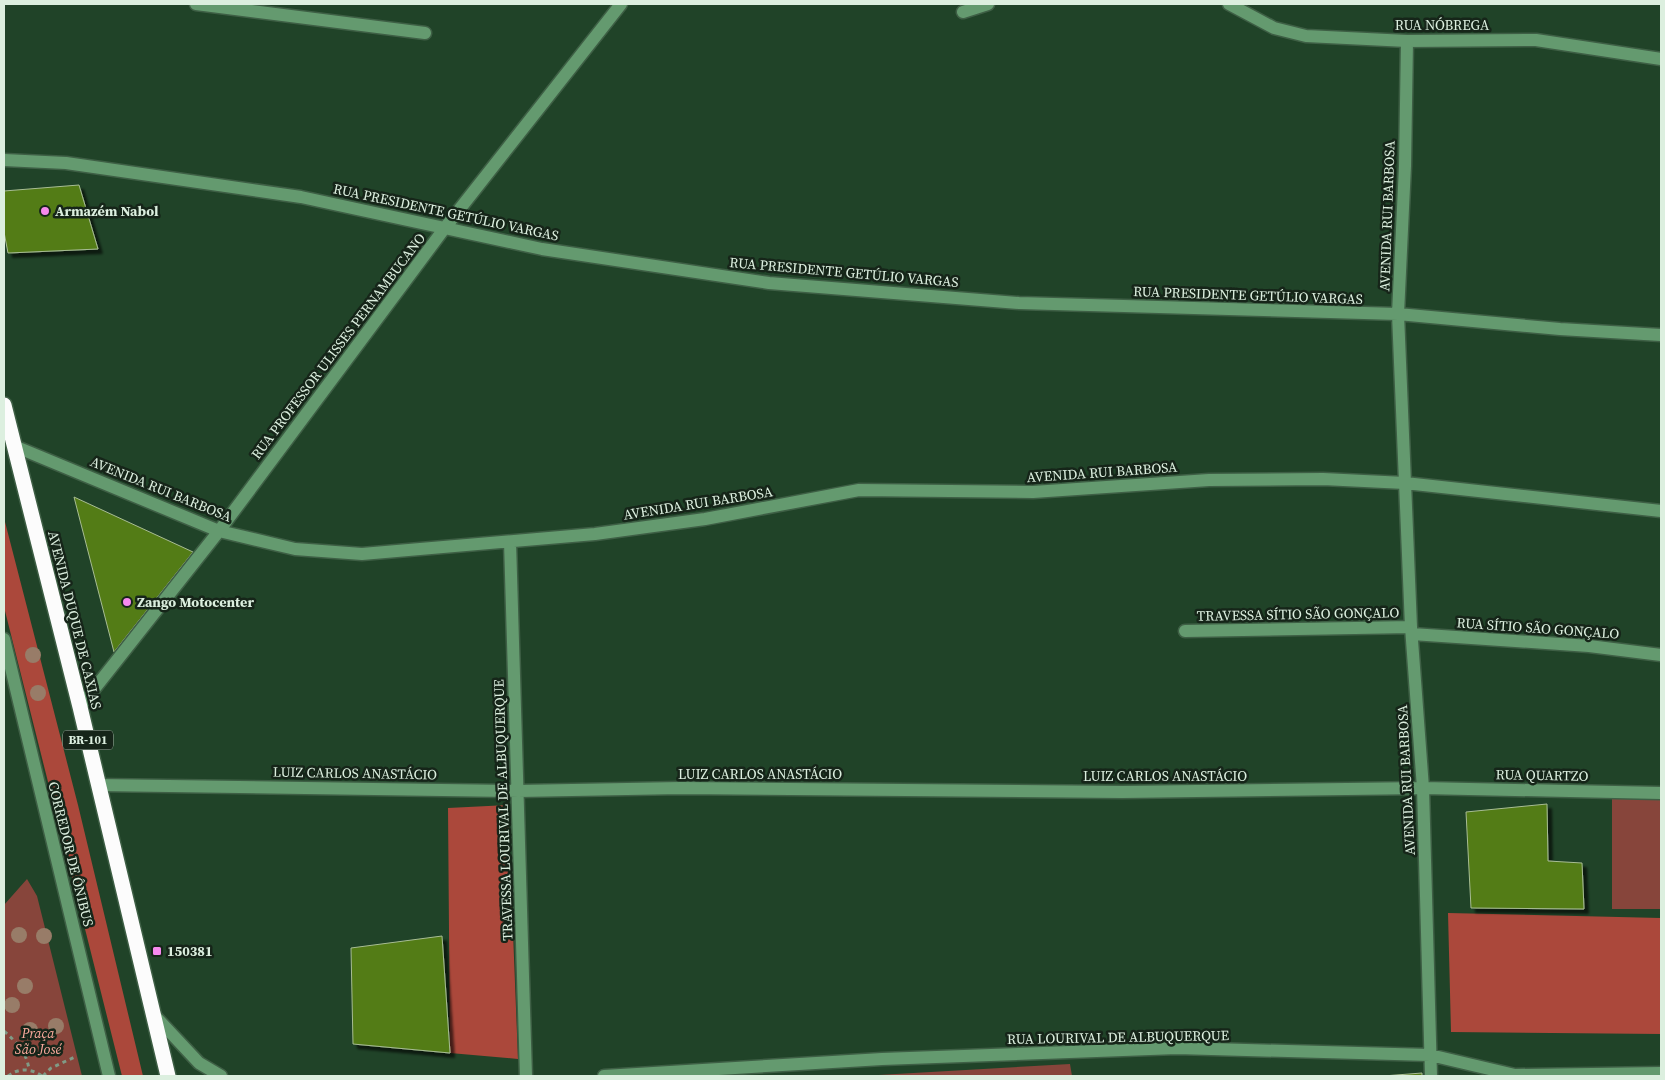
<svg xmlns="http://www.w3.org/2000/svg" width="1665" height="1080" font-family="'Source Serif 4',serif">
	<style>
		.green { fill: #87453b }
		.forest { fill: #ab483b }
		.building { fill: #527b15; stroke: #a8bd94; filter: url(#shadow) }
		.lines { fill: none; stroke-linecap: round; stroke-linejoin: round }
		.minor-casing { stroke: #3e5f45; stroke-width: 15 }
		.highway-casing { stroke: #3e5f45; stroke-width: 18 }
		.path { stroke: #809b86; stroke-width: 3; stroke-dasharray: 4 4; stroke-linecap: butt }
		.minor { stroke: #649a6f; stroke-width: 12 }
		.highway { stroke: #fcfcfc; stroke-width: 15 }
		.tree { fill: #987c68 }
		.poi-dot { fill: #f689ee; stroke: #162519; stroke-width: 2 }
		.labels { text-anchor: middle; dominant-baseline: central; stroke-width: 5; stroke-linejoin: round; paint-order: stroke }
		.shield { fill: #162519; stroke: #a1b2a4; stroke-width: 1 }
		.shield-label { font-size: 12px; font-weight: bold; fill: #dcefdf }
		.street-label { font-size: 14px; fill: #dcefdf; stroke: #162519 }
		.poi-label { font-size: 14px; font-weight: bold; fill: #dcefdf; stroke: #162519; text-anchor: start }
		.park-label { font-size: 14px; font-style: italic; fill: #fbaa9d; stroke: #162519 }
	</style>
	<defs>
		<filter id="shadow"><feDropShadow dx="4.5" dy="4.5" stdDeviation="1" flood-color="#0009"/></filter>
	</defs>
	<rect width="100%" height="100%" fill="#204328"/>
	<path class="green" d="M1612 797 1661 798V909H1612Z
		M27 879 37 896 82 1076H4V905Z
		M1070 1064 1072 1076H861Z"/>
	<path class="forest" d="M4 518 78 805 143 1076H122L4 607Z
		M508 805 518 1059 450 1053 448 808Z
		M1448 913 1661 918V1034L1451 1032Z"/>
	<path class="building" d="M79 185 98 249 8 253 4 232V191Z
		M74 497 193 552 114 652Z
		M1547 804 1548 861 1582 863 1584 909 1471 908 1466 812Z
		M442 936 450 1053 353 1044 351 948Z
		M1422 1073V1076H1383Z"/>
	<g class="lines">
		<defs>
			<path id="minor" d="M196 4 425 33
				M1229 4 1274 28 1306 36 1407 41 1536 40 1661 59
				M963 12 988 4
				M1407 41 1405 166 1398 314 1411 627 1423 788 1431 1076
				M4 160 66 163 301 197 542 249 769 283 1019 303 1398 314 1560 329 1661 335
				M14 446 219 531 295 549 362 554 595 534 705 519 859 490 1033 492 1209 480 1323 479 1405 483 1661 511
				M510 542 526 1076
				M1185 631 1411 627
				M1412 634 1589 646 1661 655
				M4 639 109 1076
				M80 707 219 531 444 229 621 4
				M98 785 518 791 681 788 1122 792 1423 788 1661 793
				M154 1015 199 1063 221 1076
				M604 1076 882 1059 1177 1048 1430 1055 1515 1075 1661 1073"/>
			<path id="highway" d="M4 405 80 707 168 1076"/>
		</defs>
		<use href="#minor" class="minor-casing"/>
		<use href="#highway" class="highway-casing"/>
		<path class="path" d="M4 1031C17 1043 26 1051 29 1069
			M8 1076C18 1068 31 1068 42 1076
			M43 1076 51 1068 77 1056"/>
		<use href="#minor" class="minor"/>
		<use href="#highway" class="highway"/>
	</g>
	<g class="tree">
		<circle cx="33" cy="655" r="8"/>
		<circle cx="38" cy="693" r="8"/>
		<circle cx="19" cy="935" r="8"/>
		<circle cx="44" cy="936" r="8"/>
		<circle cx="25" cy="986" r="8"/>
		<circle cx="12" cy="1005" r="8"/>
		<circle cx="56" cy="1026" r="8"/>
		<circle cx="30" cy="1030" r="8"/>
	</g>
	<g class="poi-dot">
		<circle cx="45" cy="211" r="5"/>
		<circle cx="127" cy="602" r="5"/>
		<rect x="152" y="946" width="10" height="10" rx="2.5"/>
	</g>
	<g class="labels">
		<rect class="shield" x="63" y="730.5" width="50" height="19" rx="4"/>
		<g class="shield-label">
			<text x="88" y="740">BR-101</text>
		</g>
		<g class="street-label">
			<text x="1442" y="25">RUA NÓBREGA</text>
			<text transform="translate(446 212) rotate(12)">RUA PRESIDENTE GETÚLIO VARGAS</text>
			<text transform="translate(1387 216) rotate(-88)">AVENIDA RUI BARBOSA</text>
			<text transform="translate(844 272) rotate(5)">RUA PRESIDENTE GETÚLIO VARGAS</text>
			<text transform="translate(1248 295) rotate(2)">RUA PRESIDENTE GETÚLIO VARGAS</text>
			<text transform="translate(338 346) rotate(-53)">RUA PROFESSOR ULISSES PERNAMBUCANO</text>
			<text transform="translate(1102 472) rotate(-4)">AVENIDA RUI BARBOSA</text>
			<text transform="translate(161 489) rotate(22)">AVENIDA RUI BARBOSA</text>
			<text transform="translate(698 503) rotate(-9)">AVENIDA RUI BARBOSA</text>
			<text transform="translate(1298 614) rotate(-1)">TRAVESSA SÍTIO SÃO GONÇALO</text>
			<text transform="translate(75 620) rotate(76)">AVENIDA DUQUE DE CAXIAS</text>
			<text transform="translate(1538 628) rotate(4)">RUA SÍTIO SÃO GONÇALO</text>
			<text transform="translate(355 773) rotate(1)">LUIZ CARLOS ANASTÁCIO</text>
			<text x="760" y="774">LUIZ CARLOS ANASTÁCIO</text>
			<text transform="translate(1542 775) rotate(1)">RUA QUARTZO</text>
			<text x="1165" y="776">LUIZ CARLOS ANASTÁCIO</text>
			<text transform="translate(1406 780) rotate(-93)">AVENIDA RUI BARBOSA</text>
			<text transform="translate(503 810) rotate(-92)">TRAVESSA LOURIVAL DE ALBUQUERQUE</text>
			<text transform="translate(71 854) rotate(76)">CORREDOR DE ÔNIBUS</text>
			<text transform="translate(1118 1037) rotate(-1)">RUA LOURIVAL DE ALBUQUERQUE</text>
		</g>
		<g class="poi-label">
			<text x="55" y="211">Armazém Nabol</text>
			<text x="137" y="602">Zango Motocenter</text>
			<text x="167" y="951">150381</text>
		</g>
		<g class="park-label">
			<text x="38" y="1033">Praça<tspan x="38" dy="16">São José</tspan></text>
		</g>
	</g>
	<rect width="1665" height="1080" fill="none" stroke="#dcefdf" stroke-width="10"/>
</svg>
